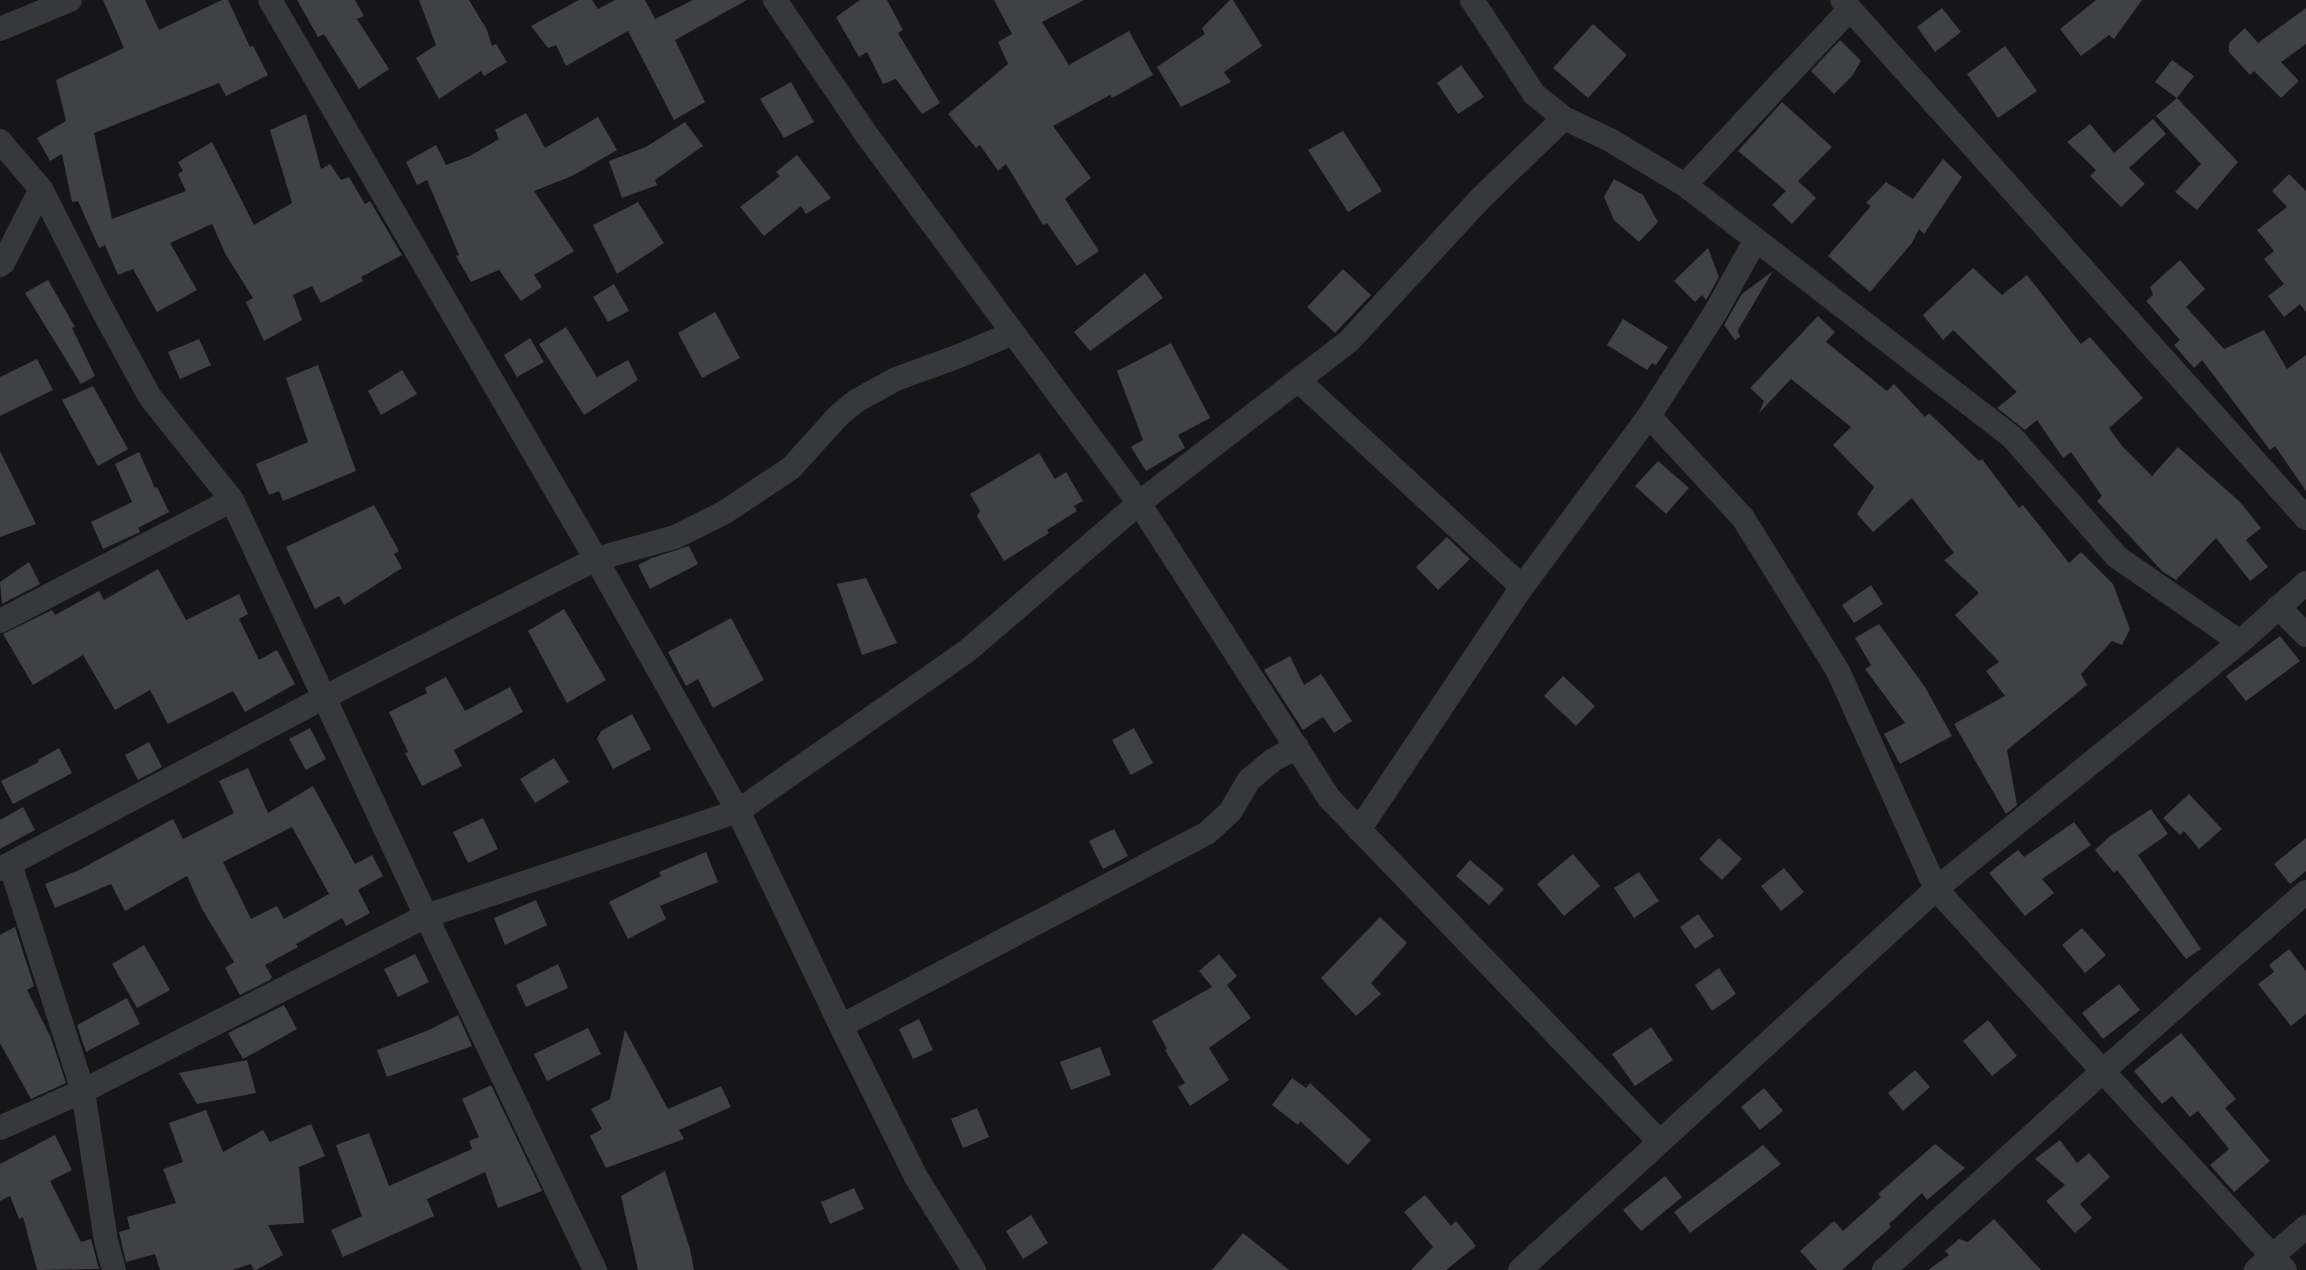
<svg xmlns="http://www.w3.org/2000/svg" width="2306" height="1270" font-family="Ubuntu,sans-serif">
	<style>
		.building { fill: #404145; fill-rule: evenodd }
		.lines { fill: none; stroke-linecap: round; stroke-linejoin: round }
		.street { stroke: #37383d; stroke-width: 24 }
	</style>
	<rect width="100%" height="100%" fill="#161618"/>
	<path class="building" d="M103 0H145L159 30 222 0H228L250 47 253 46 268 75 226 96 219 83 94 133 112 219 186 191 178 174 183 171 178 162 212 142 254 225 292 203 270 130 306 114 321 169 330 164 341 180 349 177 365 204 370 201 402 255 361 277 363 281 321 303 312 286 293 295 302 320 264 341 246 302 253 298 226 255 212 224 170 243 197 290 157 312 133 269 118 275 105 245 99 248 78 201 72 202 62 154 50 161 37 138 66 121 56 80 124 48Z
		M297 0H355L364 16 357 19 389 69 359 89 324 34 318 37Z
		M419 0H469L487 30 492 46 496 44 507 62 484 76 481 71 439 99 416 58 436 45Z
		M579 0H592L598 9 615 0H645L655 19 693 0H747L675 40 705 102 674 120 628 31 566 66 556 45 548 48 531 26Z
		M860 0H887L903 30 898 33 940 103 922 114 896 79 883 84 867 52 859 57 836 17Z
		M994 0H1084L1042 22 1069 65 1129 31 1153 75 1112 98 1110 95 1053 126 1091 178 1065 199 1099 251 1077 266 1047 223 1043 225 1006 164 998 171 980 145 976 148 948 114 1008 64 998 42 1012 34Z
		M1230 0H1233L1262 46 1224 72 1231 82 1181 107 1157 67 1205 34 1202 28Z
		M2096 0H2142L2114 39 2109 35 2081 56 2060 29Z
		M1942 8 1961 32 1935 52 1917 27Z
		M2306 8V44L2281 62 2299 81 2281 98 2254 71 2250 75 2229 52V43L2245 28 2258 43Z
		M1593 24 1627 55 1588 98 1553 68Z
		M1840 40 1861 61 1852 76 1834 94 1811 71Z
		M2005 46 2037 91 1998 118 1967 74Z
		M2172 60 2194 76 2177 98 2155 82Z
		M1461 65 1484 97 1458 114 1437 83Z
		M791 82 814 122 784 138 760 99Z
		M2177 98 2238 162 2197 210 2175 192 2201 164 2156 116Z
		M1782 102 1832 147 1798 181 1816 198 1792 224 1772 205 1786 191 1738 151Z
		M526 113 545 148 598 117 617 150 572 176 534 191 574 251 534 275 542 287 521 301 499 270 471 282 456 256 459 255 427 180 417 185 406 162 436 145 446 165 470 156 499 139 495 130Z
		M2153 119 2166 134 2129 168 2145 184 2121 207 2090 176 2096 170 2067 142 2090 124 2114 153Z
		M685 122 703 146 655 180 657 185 622 198 609 161 646 147Z
		M1343 131 1382 191 1348 212 1308 150Z
		M797 155 831 198 806 214 801 206 764 236 740 207 780 176 776 172Z
		M1943 159 1962 177 1924 234 1919 229 1912 243 1870 292 1828 256 1871 206 1866 203 1886 182 1913 199Z
		M2289 174 2306 191V312L2300 304 2284 317 2268 296 2284 284 2264 259 2274 251 2257 230 2287 207 2272 191Z
		M1614 179 1643 195 1658 222 1639 242 1614 220 1604 197Z
		M638 202 664 243 617 274 593 225Z
		M1708 248 1719 277 1706 300 1702 295 1695 302 1674 281Z
		M2180 260 2205 289 2186 307 2224 349 2264 330 2287 369 2306 355V491L2275 446 2270 450 2202 360 2194 368 2174 345 2180 340 2146 301 2153 295 2150 287Z
		M1973 268 2002 295 2027 275 2081 344 2090 337 2143 398 2109 428 2122 446 2152 476 2178 447 2240 502 2261 528 2246 540 2268 567 2250 581 2216 538 2176 580 2163 572 2097 501 2102 496 2071 452 2063 458 2037 420 2025 430 1997 408 2017 392 1953 330 1943 340 1923 315Z
		M1343 269 1371 295 1335 333 1307 307Z
		M1773 271 1738 330 1740 337 1735 340 1724 325 1742 294Z
		M1145 273 1163 298 1090 351 1074 332Z
		M48 280 75 327 72 328 95 376 81 384 25 293Z
		M614 284 629 311 608 322 593 297Z
		M715 312 740 358 702 378 678 333Z
		M1818 316 1835 332 1826 342 1887 391 1894 384 1925 417 1929 413 1979 461 1982 459 2019 508 2023 505 2069 563 2081 552 2113 584 2130 629 2122 645 2112 641 2081 674 2087 685 2007 750 2017 805 2006 814 1954 724 2005 696 1986 671 1999 662 1955 615 1979 593 1944 560 1954 553 1912 498 1873 532 1857 514 1874 487 1833 445 1851 427 1791 379 1759 413 1764 401 1750 388Z
		M1623 319 1668 347 1656 365 1652 363 1647 370 1607 345Z
		M566 327 597 377 628 360 638 380 584 415 539 344Z
		M530 338 544 362 517 377 504 355Z
		M199 339 211 365 180 379 168 352Z
		M1171 343 1210 418 1178 435 1185 448 1146 471 1131 447 1143 440 1117 371Z
		M37 359 53 390 0 416V377Z
		M318 365 356 471 283 501 279 491 269 495 256 464 308 442 286 378Z
		M402 370 417 394 381 415 368 391Z
		M93 386 128 449 98 466 62 400Z
		M0 451 36 524 0 537Z
		M139 452 155 488 157 487 169 512 138 528 140 532 103 549 91 522 132 502 115 464Z
		M1039 453 1055 479 1066 472 1083 501 1074 506 1077 511 1047 530 1049 533 1004 561 977 516 980 511 970 494Z
		M1658 461 1689 488 1666 514 1635 486Z
		M374 505 399 551 394 554 402 568 344 605 339 596 315 609 286 547Z
		M1447 537 1470 559 1438 590 1416 567Z
		M689 546 698 564 650 589 638 565 652 558Z
		M29 562 40 584 2 604 0 582Z
		M158 569 186 620 239 594 248 614 239 619 259 660 277 650 295 684 245 712 233 691 168 724 150 690 115 710 83 655 33 685 3 634 52 610 55 615 99 591 104 600Z
		M866 578 897 643 862 655 837 584Z
		M1871 585 1883 604 1854 623 1842 605Z
		M564 609 606 680 567 703 528 631Z
		M731 618 764 680 713 708 698 679 686 686 668 652Z
		M1879 624 1925 687 1952 736 1900 764 1884 734 1905 723 1865 669 1871 665 1855 638Z
		M2280 636 2300 661 2246 701 2226 676Z
		M1290 656 1304 685 1321 674 1352 721 1334 733 1323 717 1303 730 1264 670Z
		M1563 676 1595 706 1576 726 1544 696Z
		M446 677 465 711 510 687 523 712 454 750 462 766 422 786 405 753 408 752 389 712 427 693 425 688Z
		M632 714 651 749 613 769 597 739 601 731Z
		M310 728 326 759 306 770 289 739Z
		M1134 728 1153 763 1131 775 1112 740Z
		M149 742 162 767 138 780 125 755Z
		M59 748 72 773 13 804 1 781 39 762 38 760Z
		M554 758 569 782 535 803 520 779Z
		M248 768 268 813 313 786 355 864 372 855 383 876 358 890 370 913 346 926 342 918 296 944 298 947 265 965 272 977 270 980 240 995 225 968 234 962 202 909 187 876 125 911 111 884 55 908 45 884 79 870 173 819 183 839 234 813 219 781ZM292 827 329 894 284 919 277 906 251 919 223 862Z
		M2189 794 2222 829 2199 849 2184 831 2180 835 2163 818Z
		M23 807 35 830 0 849V820Z
		M2151 809 2168 834 2138 855 2201 949 2186 959 2117 870 2114 873 2095 850 2109 837Z
		M483 818 498 849 468 863 453 832Z
		M2074 822 2091 845 2042 879 2054 893 2025 916 1989 873 2018 850 2024 857Z
		M1114 829 1128 856 1103 869 1089 841Z
		M1719 838 1742 859 1722 880 1699 859Z
		M2306 838V871L2290 884 2274 864Z
		M706 852 718 882 660 906 666 919 628 939 609 902 661 876 659 872Z
		M1573 854 1600 886 1564 916 1537 884Z
		M1470 860 1504 889 1489 905 1456 876Z
		M1784 868 1804 892 1781 911 1761 886Z
		M1639 872 1659 901 1634 918 1614 888Z
		M536 900 547 925 505 945 494 918Z
		M1698 914 1714 936 1695 949 1680 927Z
		M1380 917 1407 943 1371 983 1381 994 1356 1016 1321 978Z
		M15 927 34 986 27 990 51 1038 66 1083 31 1099 0 1043V935Z
		M2082 928 2106 955 2085 973 2062 945Z
		M144 945 170 990 137 1008 112 964Z
		M2289 949 2306 971V1014L2291 1026 2258 984 2274 972 2269 965Z
		M415 954 429 982 398 997 384 969Z
		M1219 954 1237 976 1227 985 1251 1018 1209 1048 1229 1080 1190 1106 1178 1087 1185 1083 1165 1050 1167 1049 1152 1021 1212 987 1199 971Z
		M558 964 568 988 526 1007 516 985Z
		M1719 968 1736 994 1712 1011 1695 985Z
		M2119 984 2140 1010 2103 1039 2082 1013Z
		M127 998 140 1024 86 1052 77 1025Z
		M284 1005 297 1029 243 1059 228 1033Z
		M458 1015 472 1046 387 1077 377 1050 429 1030Z
		M919 1019 933 1050 913 1059 899 1029Z
		M1988 1020 2017 1056 1992 1076 1963 1041Z
		M1651 1027 1673 1060 1635 1086 1612 1054Z
		M588 1028 601 1054 547 1081 534 1054Z
		M625 1030 668 1109 721 1086 731 1107 679 1130 684 1139 606 1168 590 1136 602 1129 591 1109 610 1099Z
		M2181 1033 2236 1099 2225 1108 2270 1161 2234 1192 2210 1165 2229 1149 2198 1111 2190 1117 2172 1096 2162 1104 2134 1071Z
		M1100 1047 1111 1075 1071 1090 1060 1062Z
		M247 1060 256 1093 197 1104 179 1073Z
		M1915 1070 1930 1087 1903 1111 1888 1093Z
		M1292 1078 1306 1088 1310 1083 1371 1140 1348 1165 1300 1121 1298 1125 1272 1105Z
		M491 1085 542 1191 498 1208 485 1172 427 1199 434 1216 343 1257 331 1230 362 1216 336 1145 369 1133 389 1186 472 1149 469 1141 479 1137 462 1099Z
		M1764 1088 1783 1111 1760 1130 1741 1107Z
		M977 1108 989 1137 963 1148 951 1119Z
		M206 1110 223 1152 263 1130 270 1142 311 1124 325 1156 299 1167 304 1223 268 1225 283 1255 256 1270H254L251 1264 232 1270H160L155 1254 126 1262 119 1232 130 1229 127 1217 176 1203 163 1169 183 1162 169 1123Z
		M55 1135 72 1170 50 1181 81 1242 91 1239 99 1269 37 1270 23 1217 19 1219 10 1196 0 1201V1164Z
		M2060 1140 2077 1163 2089 1153 2110 1177 2080 1204 2092 1218 2075 1233 2046 1201 2065 1185 2035 1159Z
		M1935 1144 1965 1168 1927 1200 1922 1193 1889 1224 1891 1227 1842 1270H1817L1800 1251 1834 1221 1843 1231 1881 1197 1878 1194Z
		M1763 1145 1781 1164 1690 1233 1674 1212Z
		M665 1171 690 1249 694 1270H638L621 1196Z
		M1665 1176 1682 1197 1641 1231 1623 1210Z
		M854 1188 864 1209 830 1224 821 1202Z
		M1425 1195 1451 1226 1456 1221 1476 1246 1446 1270H1411L1433 1247 1404 1212Z
		M1031 1215 1048 1243 1023 1259 1006 1231Z
		M1994 1219 2041 1270H1928L1949 1255 1945 1251 1959 1239 1968 1242Z
		M1243 1233 1289 1270H1212Z"/>
	<g class="lines">
		<path class="street" d="M270 0 596 559 738 811 841 1026 916 1177 974 1270
			M775 0 866 134 1139 503 1329 798 1660 1142
			M1472 0 1534 94 1564 118 1610 140 1685 185 2012 437 2117 557 2240 642
			M1842 0 2306 518
			M0 29 70 0
			M0 141 41 189 102 309 150 397 232 500 426 916 595 1270
			M1685 185 1850 9
			M0 265 3 263 41 189
			M1298 380 1522 587
			M1649 416 1743 518 1838 671 1936 889 2285 1270
			M2278 607 2306 635
			M0 621 232 500
			M1359 830 1522 587 1649 416 1715 313 1755 241
			M10 864 83 1091 106 1241 114 1270
			M0 869 323 698 596 559 675 537 725 512 791 468 839 415 856 401 896 379 959 356 1013 333
			M841 1026 1207 833 1230 812 1249 780 1273 760 1297 747
			M0 1128 83 1091 426 916 738 811 967 651 1139 503 1349 341 1480 199 1564 118
			M1520 1270 1936 889 2240 642 2306 583
			M1884 1270 2103 1071 2306 892
			M2256 1270 2306 1227"/>
	</g>
</svg>
